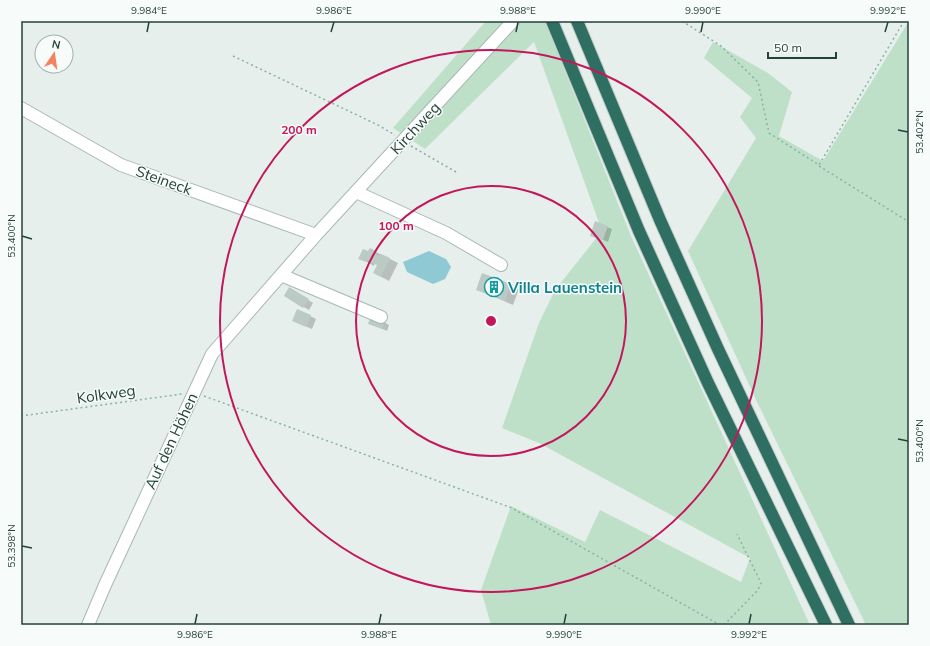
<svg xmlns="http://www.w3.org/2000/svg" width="930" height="646" font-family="Mulish,sans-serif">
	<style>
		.green { fill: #bfe0c8 }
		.water { fill: #8ec9d4 }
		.shadow { fill: #0003 }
		.building { fill: #bbcac4 }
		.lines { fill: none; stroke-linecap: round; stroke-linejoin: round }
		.minor-casing { stroke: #a8b8b2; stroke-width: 14 }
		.highway-casing { stroke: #c2cac8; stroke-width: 14 }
		.path { stroke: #86b3a5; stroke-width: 1.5; stroke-dasharray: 2 3; stroke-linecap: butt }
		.minor { stroke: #fff; stroke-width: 12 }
		.highway { stroke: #2f6f62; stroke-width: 12 }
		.ticks { fill: none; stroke: #24423a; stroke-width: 1.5 }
		.ring { fill: none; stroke: #c2185b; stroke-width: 2 }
		.labels { text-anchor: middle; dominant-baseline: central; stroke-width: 3; stroke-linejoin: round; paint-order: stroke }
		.street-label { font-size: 15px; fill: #24423a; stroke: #f7fbf9 }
		.culture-label { font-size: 15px; font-weight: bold; fill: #0d838f; stroke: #f7fbf9; text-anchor: start }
		.centre { fill: #c2185b; stroke: #f7fbf9; stroke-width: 2 }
		.ring-label { font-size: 12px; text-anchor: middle; font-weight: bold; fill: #c2185b; stroke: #f7fbf9; stroke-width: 3; stroke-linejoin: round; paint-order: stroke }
		.neatline { fill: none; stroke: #24423a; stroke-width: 1.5 }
		.ticks-label { font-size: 10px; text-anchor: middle; fill: #24423a }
	</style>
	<rect width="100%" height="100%" fill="#e6efeb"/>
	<path class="green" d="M486 21H545L631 236 810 625H491L481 590 511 506 585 542 600 510 741 582 750 558 539 443 502 428 539 323 555 290 602 231 534 42 425 149 393 128Z
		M909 21V625H866L757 402 688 251 756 138 740 117 752 98 704 58 713 42 768 73 792 92 779 136 823 161Z"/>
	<path class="water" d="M429 251 446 259 451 267 445 279 433 284 407 272 403 262Z"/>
	<path class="shadow" d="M607 227 612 229 608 242 592 235Z
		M370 249 398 263 389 281 374 273 378 265 375 263 374 266 360 258 369 252Z
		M483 274 519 289 513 305 477 289Z
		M290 289 313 303 309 310 285 296Z
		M298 310 316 319 312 329 298 323Z
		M384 322 389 325 387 331 369 323Z"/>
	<path class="building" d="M595 221 608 226 603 240 590 236Z
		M370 248 376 251 375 255 380 257 381 254 390 258 381 277 373 273 377 265 367 260 366 262 358 259 363 249 368 251Z
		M482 273 511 284 505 301 476 290Z
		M289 287 309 299 303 308 284 296Z
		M297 309 311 315 306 327 292 321Z
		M371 316 385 321 382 329 368 324Z"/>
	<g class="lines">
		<defs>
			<path id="minor" d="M21 108 121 165 316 235
				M356 192 446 233 501 265
				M281 275 381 317
				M88 625 105 585 212 354 316 235 513 21"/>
			<path id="highway" d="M552 21 639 231 708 383 826 625
				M577 21 660 220 718 349 849 625"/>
		</defs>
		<use href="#minor" class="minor-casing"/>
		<use href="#highway" class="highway-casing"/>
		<path class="path" d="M682 21 721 46 758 82 769 133 819 165 904 21
			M233 56 378 125 395 135
			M411 146 456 172
			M819 166 909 222
			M204 396 512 508 720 625
			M21 416 182 394
			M724 625 758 590 761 583 737 534"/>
		<use href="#minor" class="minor"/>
		<use href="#highway" class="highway"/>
	</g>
	<path class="ticks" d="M147 32 149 22M331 32 334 22M516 32 518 22M701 32 703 22M885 32 888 22M898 130 908 132M22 236 32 239M898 439 908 441M22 546 32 548M195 624 197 614M379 624 381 614M564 624 566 614M749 624 751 614"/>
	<g class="ring">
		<circle cx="491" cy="321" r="135"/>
		<circle cx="491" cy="321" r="271"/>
	</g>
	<defs>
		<symbol id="building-ring" viewBox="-11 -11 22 22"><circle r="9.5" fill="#f7fbf9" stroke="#0f9aa8" stroke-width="1.5"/><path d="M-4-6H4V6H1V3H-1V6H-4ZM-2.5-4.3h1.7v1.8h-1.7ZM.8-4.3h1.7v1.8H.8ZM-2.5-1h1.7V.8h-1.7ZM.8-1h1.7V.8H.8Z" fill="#0f9aa8"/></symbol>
	</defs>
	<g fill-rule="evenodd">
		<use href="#building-ring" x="483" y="276" width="22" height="22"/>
	</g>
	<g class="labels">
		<g class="street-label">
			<text transform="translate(415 128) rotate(-47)">Kirchweg</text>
			<text transform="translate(164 180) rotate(20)">Steineck</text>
			<text transform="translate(106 394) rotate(-8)">Kolkweg</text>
			<text transform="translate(171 441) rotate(-65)">Auf den Höhen</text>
		</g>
		<g class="culture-label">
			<text x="508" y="287">Villa Lauenstein</text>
		</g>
	</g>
	<circle cx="491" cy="321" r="6" class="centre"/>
	<g class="ring-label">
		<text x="299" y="134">200 m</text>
		<text x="396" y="230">100 m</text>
	</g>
	<rect width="930" height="646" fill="none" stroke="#f7fbf9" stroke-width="44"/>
	<g transform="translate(54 54) rotate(13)"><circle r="19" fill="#f7fbf9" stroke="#a3b1ad"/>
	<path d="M0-3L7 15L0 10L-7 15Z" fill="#f4845f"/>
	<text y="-6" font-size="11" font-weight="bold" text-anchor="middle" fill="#24423a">N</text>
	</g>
	<path d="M768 52v6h68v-6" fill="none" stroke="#24423a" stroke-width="2"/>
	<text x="774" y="52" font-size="12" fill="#24423a" stroke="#f7fbf9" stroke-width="3" paint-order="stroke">50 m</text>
	<rect x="22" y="22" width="886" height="602" class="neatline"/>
	<g class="ticks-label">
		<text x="149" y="14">9.984°E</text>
		<text x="334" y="14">9.986°E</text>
		<text x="518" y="14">9.988°E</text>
		<text x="703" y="14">9.990°E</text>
		<text x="888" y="14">9.992°E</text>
		<text transform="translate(919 132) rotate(-90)" y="4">53.402°N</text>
		<text transform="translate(11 236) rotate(-90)" y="4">53.400°N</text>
		<text transform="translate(919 441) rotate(-90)" y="4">53.400°N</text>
		<text transform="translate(11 546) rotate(-90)" y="4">53.398°N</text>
		<text x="195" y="638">9.986°E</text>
		<text x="379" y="638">9.988°E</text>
		<text x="564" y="638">9.990°E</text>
		<text x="749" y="638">9.992°E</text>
	</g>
</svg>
